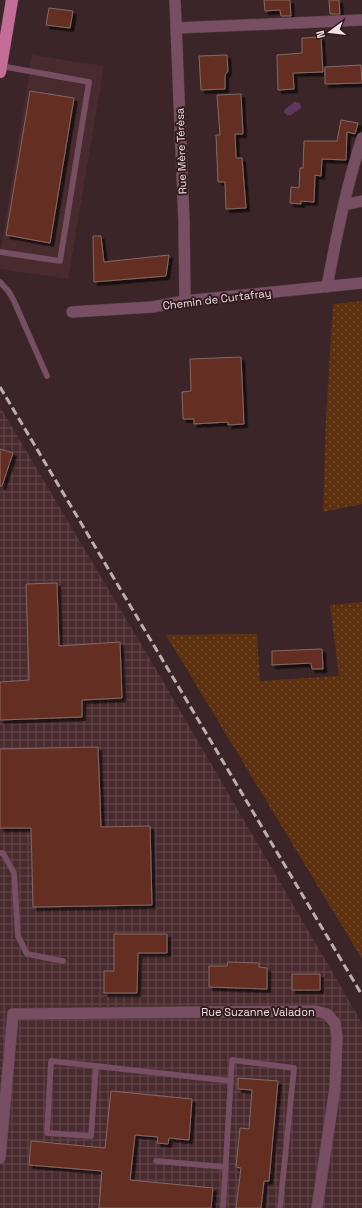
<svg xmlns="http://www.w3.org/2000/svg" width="362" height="1208" font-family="'Space Grotesk',sans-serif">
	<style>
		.built { fill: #492b2f }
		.industrial { fill: url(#industrial-grid) }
		.grass { fill: url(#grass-dots) }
		.water { fill: url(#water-ripples) }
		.building { fill: #652f24; stroke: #836963; filter: url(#shadow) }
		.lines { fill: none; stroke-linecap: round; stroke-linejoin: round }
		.service-casing { stroke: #584346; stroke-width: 6 }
		.minor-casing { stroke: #584346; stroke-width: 12 }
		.primary-casing { stroke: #584346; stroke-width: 13 }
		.service { stroke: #784e62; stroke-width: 5.5 }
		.minor { stroke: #784e62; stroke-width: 11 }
		.primary { stroke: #c36d97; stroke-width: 12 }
		.rail { stroke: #bfadaf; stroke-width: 3; stroke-dasharray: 8 4; stroke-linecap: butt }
		.labels { text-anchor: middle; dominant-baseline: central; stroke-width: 4; stroke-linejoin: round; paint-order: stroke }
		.street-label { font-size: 11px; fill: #f2e2e4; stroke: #311b1e }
	</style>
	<defs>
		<pattern id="industrial-grid" width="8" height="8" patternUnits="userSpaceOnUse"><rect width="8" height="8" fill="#492b2f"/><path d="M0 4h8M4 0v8" fill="none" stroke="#64494d"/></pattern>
		<pattern id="grass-dots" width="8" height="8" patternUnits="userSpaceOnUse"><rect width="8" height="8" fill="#5d310f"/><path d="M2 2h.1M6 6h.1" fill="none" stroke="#754f32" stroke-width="1.8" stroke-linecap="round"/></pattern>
		<pattern id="water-ripples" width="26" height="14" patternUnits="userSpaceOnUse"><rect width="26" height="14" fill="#5f375d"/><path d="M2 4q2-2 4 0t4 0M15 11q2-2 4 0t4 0" fill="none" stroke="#765474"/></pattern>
		<filter id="shadow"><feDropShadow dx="3.5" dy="3.5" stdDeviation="0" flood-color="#0009"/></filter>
	</defs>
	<rect width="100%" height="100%" fill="#3b2528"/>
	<path class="built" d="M32 55 104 66 68 279 0 269V256Z"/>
	<path class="industrial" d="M0 407 157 671 362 1023V1208H0Z"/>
	<path class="grass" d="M362 301V504L323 512 326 417 333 304Z
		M362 602V959L166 635 257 634 260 681 339 676 330 605Z"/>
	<path class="water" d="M295 102 300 103 301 108 291 115H287L284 112 285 109Z"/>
	<path class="building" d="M264 0H290L291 16H281L280 10 265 11Z
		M329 0H339L340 14H330Z
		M49 8 73 11 70 28 46 25Z
		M321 37 323 72 293 73 294 89 278 90 277 55 302 53V38Z
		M227 55 228 71 225 75V89L201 90 199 56Z
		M361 65 362 83 325 84V67Z
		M30 91 74 98 50 243 6 235Z
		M241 94 243 134H235L236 158H242L246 208 226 209 225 182H218L216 135H220L217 95Z
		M341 120 358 123 355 134 347 132 346 160 322 159 321 176 315 175 314 202 301 201V204L290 203 291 187 299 188 300 168H303L304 141H337Z
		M93 236H101L104 262 169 255 166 276 94 282Z
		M241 357 244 424 228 425V422L194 424V419H183L182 392 191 391 190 359Z
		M0 449 13 453 2 486H0Z
		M57 583 59 646 120 642 122 698 82 700V717L0 720V682L29 680 26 584Z
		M322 649 323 669H312L311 663 272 665V651Z
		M98 747 101 827 150 826 152 905 33 907 31 828H0V749Z
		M114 934H167V953H138L137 993H104V971H114Z
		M228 962 259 963V967L267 968V989L209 987V966H227Z
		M292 974H320V990H292Z
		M238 1078 278 1081 269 1181H264L261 1208H236L241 1168 236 1167 240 1128 249 1129 252 1090 238 1089Z
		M111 1091 192 1099 189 1140 169 1138 168 1144 157 1143 158 1137 135 1135 130 1180 213 1188 211 1208H99L102 1171 29 1165 31 1141 105 1148Z"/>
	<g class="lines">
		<defs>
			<path id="service" d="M0 252 60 261 89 82 1 66
				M0 282 9 292 14 301 47 376
				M0 853H3L14 873 18 936 27 954 63 961
				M96 1066 91 1136 47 1133 51 1061 231 1081
				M156 1161 226 1167
				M223 1208 232 1060 294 1068 280 1208"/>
			<path id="minor" d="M175 0 184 222 185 301
				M176 28 362 20
				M344 205 362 201
				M327 287C336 237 346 187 362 138
				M72 312 152 307 185 301 362 283
				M0 1158 13 1014 316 1011 327 1014 335 1023 337 1037 335 1088 317 1208"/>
			<path id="primary" d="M0 72 12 0"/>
		</defs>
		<use href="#service" class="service-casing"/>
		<use href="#minor" class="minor-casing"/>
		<use href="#primary" class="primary-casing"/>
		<use href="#service" class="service"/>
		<use href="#minor" class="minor"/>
		<use href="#primary" class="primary"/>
		<path class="rail" d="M0 387 362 995"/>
	</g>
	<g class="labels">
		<g class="street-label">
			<text transform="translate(181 151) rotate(-92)">Rue Mère Térèsa</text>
			<text transform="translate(217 299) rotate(-7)">Chemin de Curtafray</text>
			<text x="258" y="1012">Rue Suzanne Valadon</text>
		</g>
	</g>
	<g transform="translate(330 32) rotate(255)" stroke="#311b1e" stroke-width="3" paint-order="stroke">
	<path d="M0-3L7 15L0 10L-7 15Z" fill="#f2e2e4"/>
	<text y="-6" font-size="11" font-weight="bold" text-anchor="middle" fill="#f2e2e4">N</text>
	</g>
</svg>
